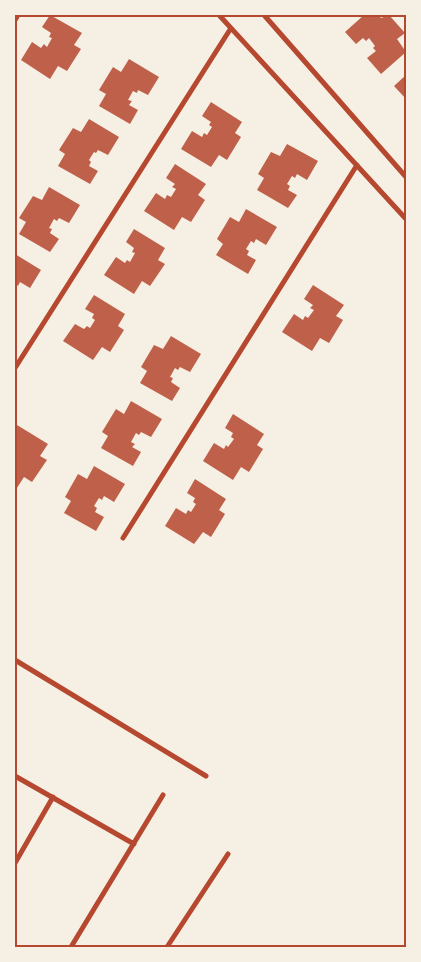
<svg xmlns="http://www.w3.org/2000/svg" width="421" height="962" font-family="'Source Sans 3',sans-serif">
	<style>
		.building { fill: #bf614a }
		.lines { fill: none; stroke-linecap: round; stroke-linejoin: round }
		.minor { stroke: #b5482f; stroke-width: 5 }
		.neatline { fill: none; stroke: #b5482f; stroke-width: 2 }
	</style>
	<rect width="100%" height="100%" fill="#f6efe4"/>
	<path class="building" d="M50 15 82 33 74 45 81 49 67 71 58 66 50 79 21 60 32 42 41 48 44 44 47 47 52 38 49 37 51 33 42 27Z
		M364 15H379L381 18 389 15 405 33 397 39 406 52 381 74 367 58 376 51 373 48 375 46 369 38 366 41 363 38 356 44 345 32Z
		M129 59 159 77 148 95 138 90 137 93 133 91 128 100 132 101 129 105 138 110 130 124 99 106 106 94 99 90 113 67 121 72Z
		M406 75V99L394 86Z
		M211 102 242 122 235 133 241 137 227 160 219 155 211 167 181 149 192 131 202 137 204 133 207 135 212 127 209 125 211 122 202 116Z
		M89 119 119 137 108 155 98 150 96 153 94 152 89 160 91 162 89 166 98 171 90 184 58 166 65 154 59 150 73 128 81 132Z
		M287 144 318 161 307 180 297 174 295 178 292 176 287 184 290 186 288 190 297 195 288 208 257 190 264 178 258 174 271 152 280 156Z
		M175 164 206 184 198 195 205 200 191 222 182 217 174 230 144 211 156 193 165 199 167 195 171 197 176 189 172 187 175 184 166 178Z
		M49 187 80 205 69 223 59 218 57 221 54 219 49 228 52 229 50 233 59 239 50 252 19 234 26 222 19 218 33 196 42 200Z
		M246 209 277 227 266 245 256 239 254 243 251 241 246 249 249 251 247 255 256 260 248 274 216 255 223 244 217 239 230 217 239 222Z
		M134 229 165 248 158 260 165 264 150 286 142 281 134 294 104 275 116 257 125 263 127 260 130 262 135 253 132 252 134 248 126 242Z
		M15 254 41 270 30 288 20 282 18 286 15 283Z
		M313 285 344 305 336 316 343 320 329 343 320 338 312 351 282 332 294 314 303 320 305 316 308 318 314 310 310 308 313 305 304 299Z
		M94 295 125 314 118 326 124 330 110 352 102 347 93 360 63 341 75 324 84 329 87 326 90 328 95 320 92 318 94 314 85 309Z
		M171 336 201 354 190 372 180 367 178 370 175 368 170 377 173 378 171 382 180 388 172 401 140 383 147 371 141 367 154 345 163 349Z
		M131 401 162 419 151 437 141 432 139 435 136 433 131 442 135 444 132 447 141 452 133 466 101 448 108 436 102 432 116 409 124 414Z
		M233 414 264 434 257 445 263 449 249 472 241 467 233 480 203 461 214 443 224 449 226 445 228 447 234 439 231 437 233 433 225 428Z
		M17 425 48 444 40 456 47 460 32 482 24 477 15 491Z
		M94 466 125 484 114 502 104 496 102 500 99 498 94 506 97 508 95 512 104 517 96 531 64 513 71 501 65 497 78 474 87 479Z
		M195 479 226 499 219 510 225 514 211 537 203 532 194 544 165 526 176 508 186 514 188 510 191 512 196 504 193 502 195 498 187 493Z"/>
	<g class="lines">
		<path class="minor" d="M219 15 406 219
			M264 15 406 177
			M15 20 18 15
			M15 368 231 28
			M123 538 357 165
			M15 660 206 776
			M15 776 134 844
			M15 863 53 797
			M71 947 163 795
			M167 947 228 854"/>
	</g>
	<rect width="421" height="962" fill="none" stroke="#f6efe4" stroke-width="32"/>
	<rect x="16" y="16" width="389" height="930" class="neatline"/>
</svg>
